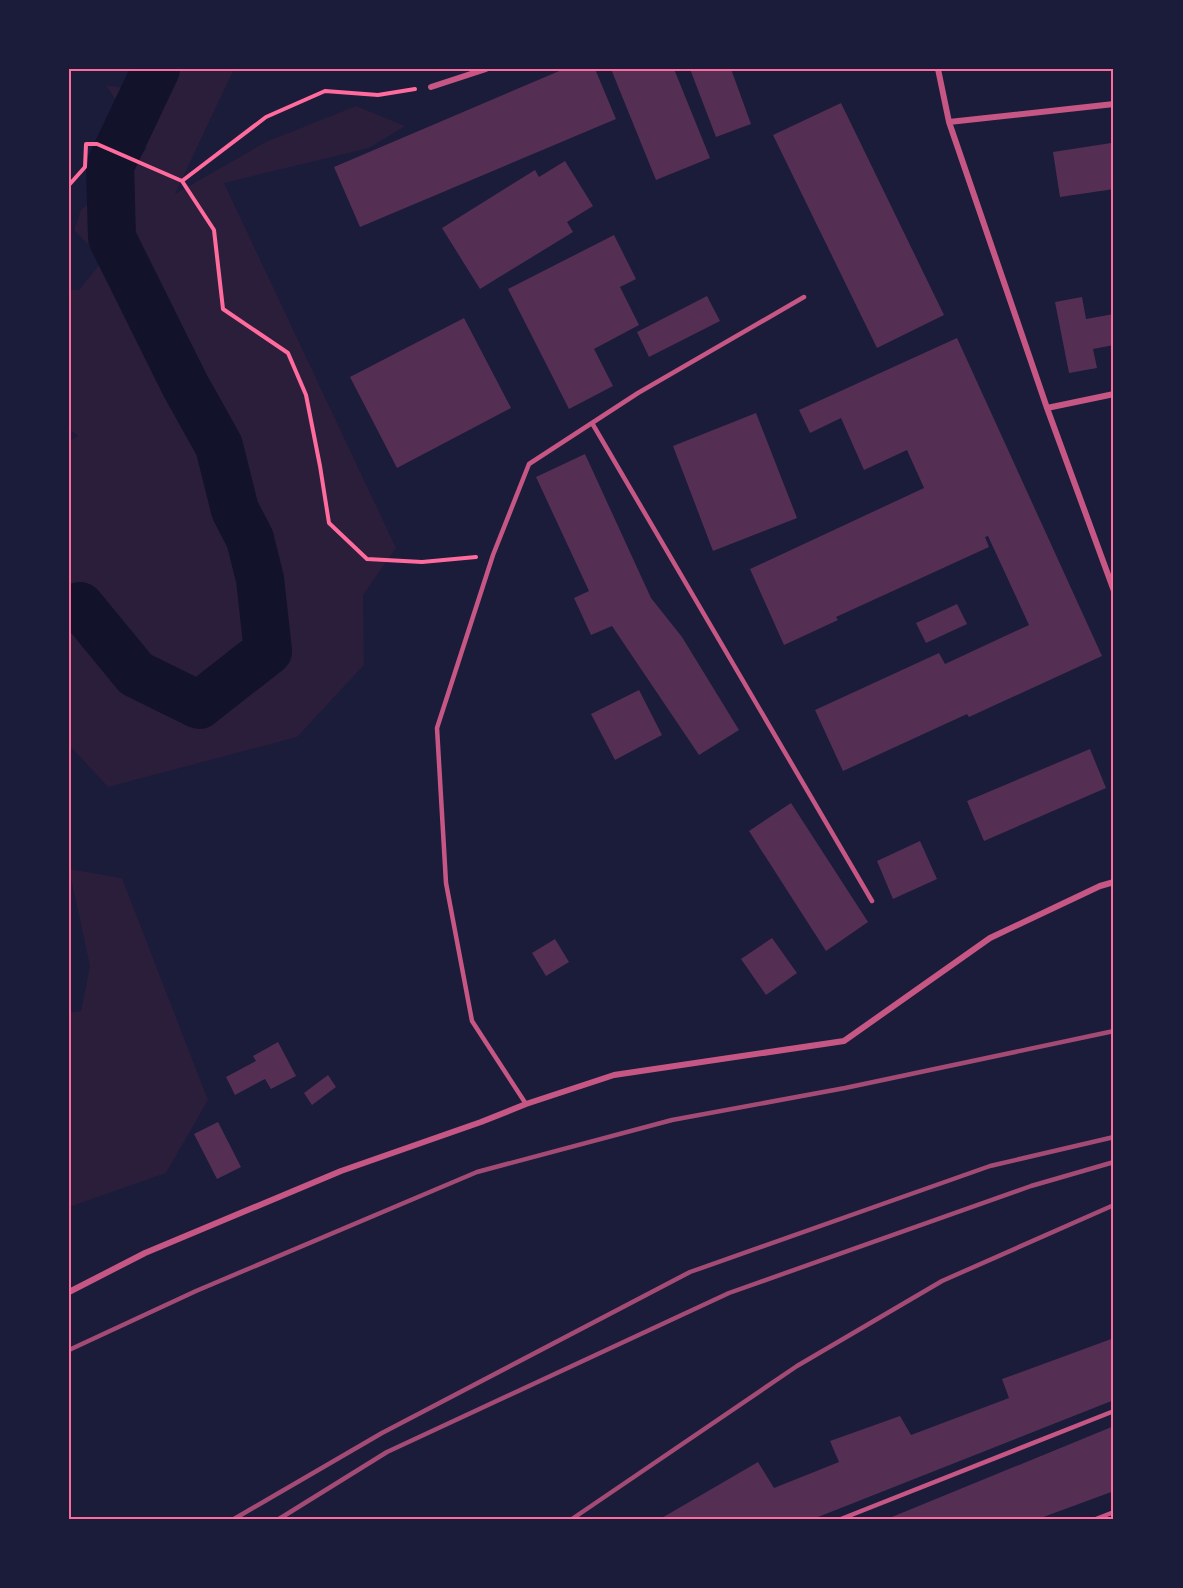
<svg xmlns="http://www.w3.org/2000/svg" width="1183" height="1588" font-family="Commissioner,sans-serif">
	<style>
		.green { fill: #2a1e3b }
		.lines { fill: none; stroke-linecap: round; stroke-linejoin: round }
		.river { stroke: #12122b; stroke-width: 48 }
		.building { fill: #542f53 }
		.path { stroke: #ff6b9d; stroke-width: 4 }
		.service { stroke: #c65784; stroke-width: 4.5 }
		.minor { stroke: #c65784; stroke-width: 6 }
		.rail { stroke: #a44b75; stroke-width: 4.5 }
		.neatline { fill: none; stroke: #ff6b9d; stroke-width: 2 }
	</style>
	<rect width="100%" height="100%" fill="#1b1b3a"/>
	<path class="green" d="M143 69H234L175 194 266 142 356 106 405 126 369 148 224 183 396 548 363 595 364 665 297 737 108 787 69 745V678L71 671H69V441L78 436 69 429V330L71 328 69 327V290H79L103 260 74 230 81 210 147 149 106 85 170 96Z
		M69 869 122 878 208 1100 166 1173 69 1207V1013L81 1011 90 966Z"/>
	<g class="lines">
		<path class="river" d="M69 609 80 606 136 674 199 705 268 651 260 579 250 539 235 510 219 446 185 385 112 238 110 166 156 69"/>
	</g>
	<path class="building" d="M564 69H595L616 119 360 227 334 167Z
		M611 69H674L710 158 656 180Z
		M690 69H731L751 124 716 137Z
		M841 103 944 315 877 348 773 135Z
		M1111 143 1114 165V189L1060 197 1053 152Z
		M565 161 593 206 567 222 573 232 480 289 442 228 535 170 539 177Z
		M614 235 636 279 620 287 639 325 594 349 613 386 569 409 508 289Z
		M707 296 720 321 649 357 637 332Z
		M1082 297 1086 319 1114 314V345L1093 349 1097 368 1069 373 1055 302Z
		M464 318 511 408 397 468 350 377Z
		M957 338 1102 656 969 717 967 714 843 771 815 710 939 653 945 664 1029 625 988 536 985 537 989 547 836 617 838 620 784 645 750 569 924 488 907 450 864 470 841 418 810 433 799 410Z
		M756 413 797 518 713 551 673 446Z
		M585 454 651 598 682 637 739 730 699 755 612 626 591 635 574 598 589 591 536 477Z
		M957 604 967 624 926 643 916 623Z
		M639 690 662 735 615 760 591 714Z
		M1090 749 1106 788 984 841 967 801Z
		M791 803 868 922 826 951 749 831Z
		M920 841 937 879 893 899 877 861Z
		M772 938 797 973 766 995 741 959Z
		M555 939 569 962 546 976 532 953Z
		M278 1042 296 1076 271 1089 265 1079 235 1095 226 1077 256 1061 253 1056Z
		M328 1075 336 1087 312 1105 304 1093Z
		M218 1122 241 1167 217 1179 194 1134Z
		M1114 1338V1400L813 1519H660L758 1462 774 1488 839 1462 830 1441 900 1416 911 1435 1009 1398 1002 1379Z
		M1114 1426V1491L1038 1519H887Z"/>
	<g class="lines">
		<path class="path" d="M182 181 266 117 325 91 378 95 415 89
			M69 185 85 167 86 144H97L182 181 214 230 223 309 288 353 306 395 320 466 329 523 367 559 422 562 476 557"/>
		<path class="service" d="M592 423 872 901
			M526 1104 472 1021 446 883 437 728 493 555 529 464 638 393 804 297
			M841 1519 1114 1411
			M1096 1519 1114 1512"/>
		<path class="minor" d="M938 69 949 122 1047 408 1114 591
			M431 87 486 69
			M949 122 1114 104
			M1047 408 1114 394
			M69 1292 145 1253 341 1171 481 1122 526 1104 614 1075 844 1041 990 938 1100 886 1114 882"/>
		<path class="rail" d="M69 1350 196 1291 477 1172 672 1120 845 1088 1114 1031
			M234 1519 382 1433 690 1272 990 1166 1114 1137
			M279 1519 387 1452 729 1293 1031 1186 1114 1162
			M572 1519 797 1366 942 1281 1114 1205"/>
	</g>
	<rect width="1183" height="1588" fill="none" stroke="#1b1b3a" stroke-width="141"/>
	<rect x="70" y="70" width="1042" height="1448" class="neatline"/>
</svg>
